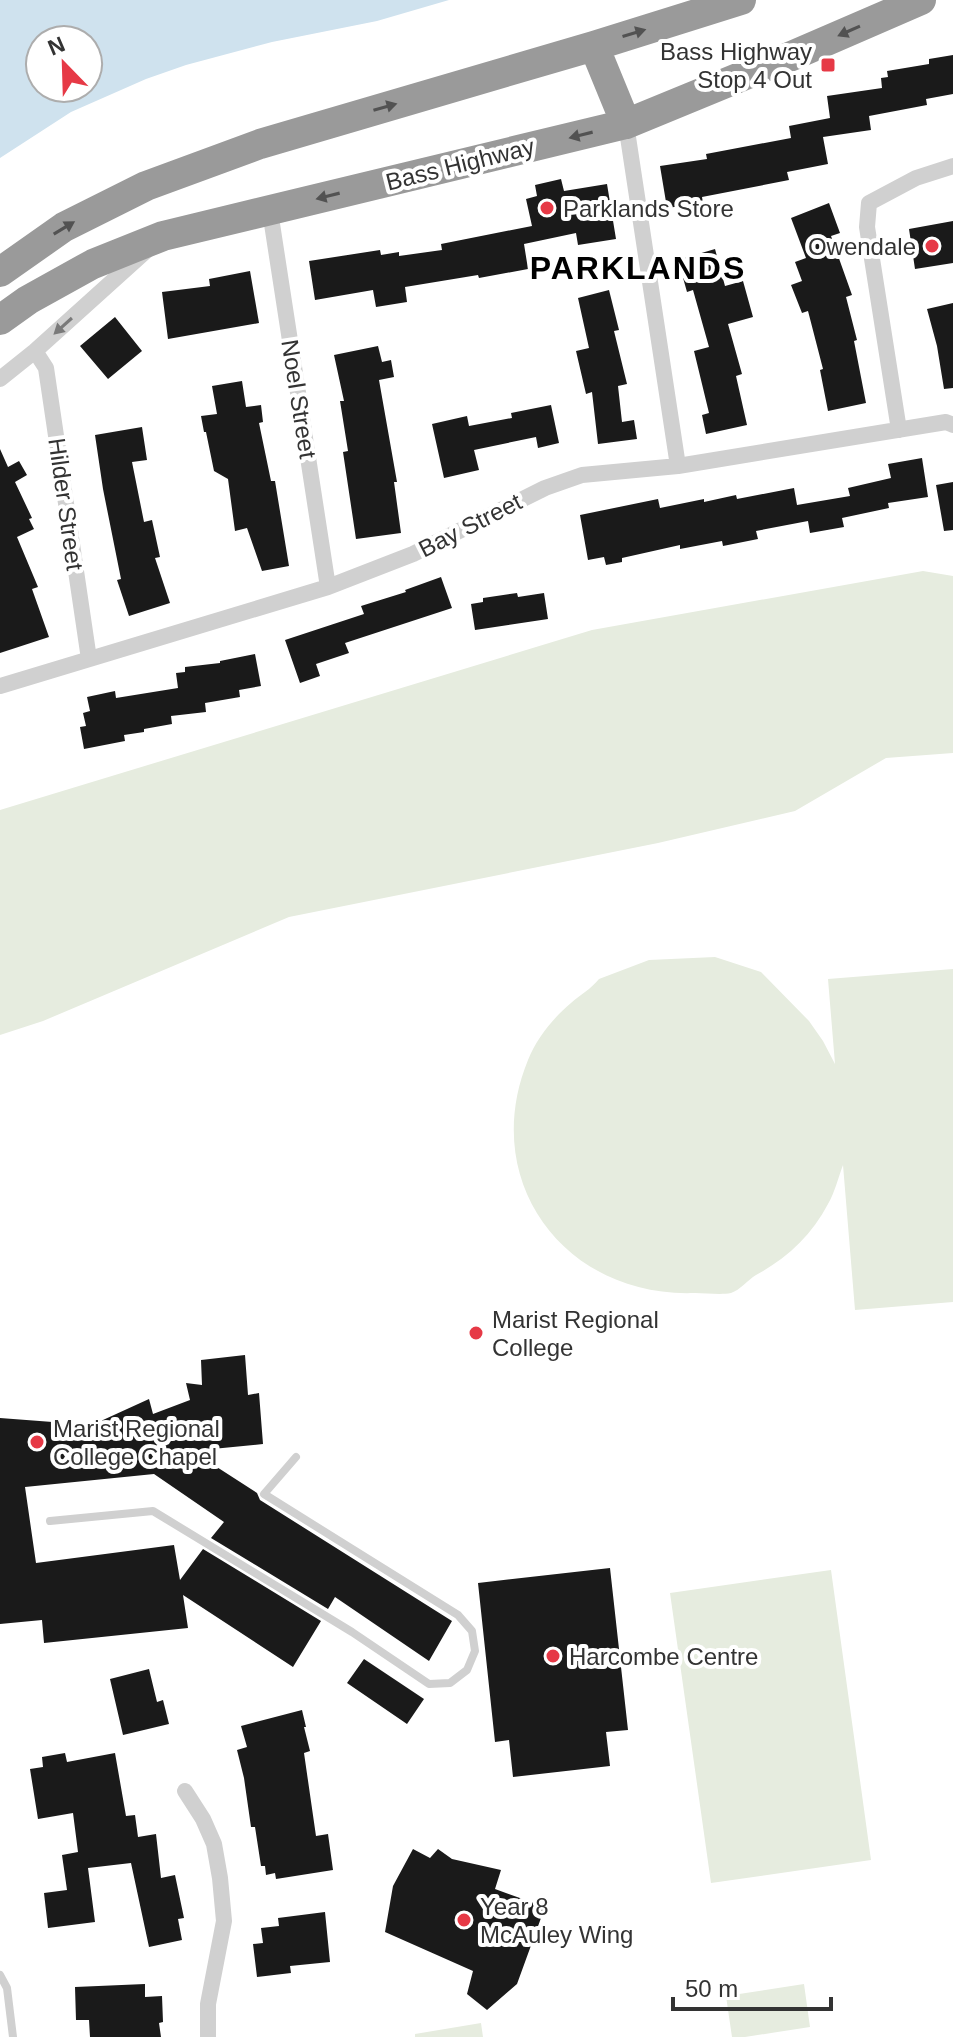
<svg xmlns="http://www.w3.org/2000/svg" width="953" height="2037" font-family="Helvetica,sans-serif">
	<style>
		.green { fill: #e6ecdf }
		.water { fill: #cfe2ee; fill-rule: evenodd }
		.building { fill: #1a1a1a }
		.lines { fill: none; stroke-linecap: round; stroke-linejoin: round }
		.lane { stroke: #d0d0d0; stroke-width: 8 }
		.street { stroke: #d0d0d0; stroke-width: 16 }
		.highway { stroke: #9a9a9a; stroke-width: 30 }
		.oneway { fill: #525252 }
		.oneway2 { fill: #7a7a7a }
		.poi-dot { fill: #e63946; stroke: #fff; stroke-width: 3 }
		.labels { text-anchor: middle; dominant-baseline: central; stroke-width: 8; stroke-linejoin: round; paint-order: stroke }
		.poi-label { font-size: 24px; fill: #333; stroke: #fff; text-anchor: start }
		.street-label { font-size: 24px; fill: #333; stroke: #fff }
		.district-label { font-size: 32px; font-weight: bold; letter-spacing: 2px; fill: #000; stroke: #fff }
	</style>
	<rect width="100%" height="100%" fill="#fff"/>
	<path class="green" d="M923 571 953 576V753L886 758 795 811 658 843 289 917 43 1021 0 1035V810L592 630Z
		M715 957 761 972 809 1021 823 1041 835 1064 828 979 953 969V1302L855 1310 843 1165C838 1178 835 1192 828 1204 812 1235 786 1259 756 1275 748 1280 740 1290 731 1293 721 1295 706 1293 695 1293 566 1298 478 1182 528 1060 537 1038 553 1018 571 1003 580 995 591 989 599 979L649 960Z
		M831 1570 871 1860 711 1883 670 1593Z
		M804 1984 810 2027 745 2037H732L726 1996Z
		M481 2023 483 2037H415V2034Z"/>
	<path class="water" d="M0 0H449L377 21 272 42 186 65 146 79 71 112 0 158ZM40 40H88V88H40Z"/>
	<path class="building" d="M953 55V94L926 99 927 105 869 116 871 130 823 137 828 164 787 172 789 180 702 197 703 203 667 208 660 166 707 159 706 154 791 138 789 126 830 118 827 96 882 88 881 78 888 77 887 71 929 64V59Z
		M561 179 564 191 607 184 616 239 578 245 576 233 524 244 528 269 479 278 478 275 405 287 407 302 376 307 373 290 315 300 309 261 380 250 381 255 399 252V256L442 250 441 244 532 226 526 199 537 196 535 185Z
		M829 203 840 233 831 236 852 295 846 297 857 340 854 341 866 403 828 411 820 370 823 369 808 311 802 313 791 285 802 281 795 262 806 258 791 218Z
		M953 221V263L915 269 909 229Z
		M715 249 725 286 743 281 753 317 728 324 742 374 736 376 747 425 706 434 702 415 709 413 694 351 709 347 693 290 687 292 678 260Z
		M250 271 259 323 168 339 162 292 210 286 209 279Z
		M609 290 619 330 614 331 627 384 618 386 622 422 634 420 637 439 598 444 592 392 586 394 576 351 589 348 578 298Z
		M953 303V388L944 389 937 346 927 309Z
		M115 317 142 351 108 379 80 346Z
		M378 346 382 362 391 360 394 377 379 380 397 482H394L401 533 356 539 343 452 348 451 340 401H344L334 355Z
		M242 381 246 407 261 405 263 422 259 423 271 481H275L289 566 262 571 247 528 235 531 228 479 214 471 206 432H204L201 416 217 414 212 386Z
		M551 405 559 443 538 448 536 437 474 450 479 470 444 478 432 424 467 416 469 426 512 418 511 413Z
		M142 427 147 460 132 462 144 522 152 520 160 557 155 558 170 603 129 616 117 580 121 579 103 489 95 435Z
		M0 449 8 467 19 461 27 475 15 482 32 518 29 519 34 529 17 537 38 587 32 589 49 637 0 653Z
		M922 458 928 497 888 503 889 508 842 518 844 527 810 533 808 521 756 531 758 539 723 546 722 541 680 549V545L622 558V562L606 565 604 557 588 560 580 515 658 499 660 508 704 499V502L736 495 737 499 794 488 797 505 850 496 848 488 891 478 888 464Z
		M953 482V530L944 531 936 485Z
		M441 577 452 608 345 643 349 653 316 664 320 676 300 683 285 640 364 614 361 606 406 592 405 590Z
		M517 593 518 597 544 593 548 619 475 630 471 604 483 602V598Z
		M255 654 261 686 239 690 240 697 205 703 206 712 171 716 172 724 144 729V732L124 735 125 741 84 749 80 727 86 726 83 713 90 711 87 697 115 691 116 698 178 688 176 673 185 672V667L220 663V661Z
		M245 1355 248 1395 259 1393 263 1444 192 1451 257 1493 260 1500 452 1621 429 1661 335 1597 328 1609 211 1538 224 1522 154 1474 25 1487 36 1563 174 1545 180 1580 203 1549 321 1621 293 1667 183 1595 188 1628 44 1643 42 1620 0 1624V1418L92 1425 149 1399 153 1414 190 1400 186 1383 202 1385 201 1360Z
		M610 1568 628 1730 606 1732 610 1766 513 1777 509 1740 495 1742 478 1583Z
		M364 1659 424 1699 407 1724 347 1683Z
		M149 1669 157 1702 163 1700 169 1724 123 1735 110 1679Z
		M302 1710 306 1727H304L310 1751 304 1753 316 1836 328 1834 333 1870 276 1879 275 1873 266 1875 265 1866H261L255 1827H251L244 1778 237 1750 247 1747 241 1726Z
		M65 1753 67 1762 115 1753 126 1816 135 1815 138 1837 156 1834 161 1878 175 1875 184 1918 178 1919 182 1940 149 1947 131 1863 88 1868 95 1922 48 1928 44 1893 67 1890 62 1855 78 1852 73 1813 38 1819 30 1769 43 1767 42 1757Z
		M413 1849 430 1858 438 1849 452 1859 501 1870 495 1889 545 1907 517 1984 487 2010 467 1994 473 1971 385 1932 393 1886Z
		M325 1912 330 1962 290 1966 291 1973 257 1977 253 1944 263 1943 261 1928 279 1926 278 1918Z
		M145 1984V1997L162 1996 163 2022 159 2023 161 2037H90L89 2020H76L75 1987Z"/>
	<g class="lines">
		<path class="lane" d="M50 1521 153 1511 352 1632 429 1684 450 1683 467 1670 475 1651 472 1631 458 1615 264 1494 296 1457
			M0 1975 7 1988 13 2037"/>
		<path class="street" d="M626 124 678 466
			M270 211 328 587
			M35 351 46 368 89 659
			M0 379 35 351 147 250
			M899 430 867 227 869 203 916 178 953 166
			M0 686 328 587 413 554 545 488 582 475 678 466 946 422 953 425
			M185 1791 203 1819 214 1844 220 1878 224 1921 208 2004V2037"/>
		<path class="highway" d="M594 46 626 124
			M0 272 64 227 146 186 260 144 594 46 741 0
			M0 320 28 300 93 264 163 236 626 124 794 55 921 0"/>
	</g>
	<defs><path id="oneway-solid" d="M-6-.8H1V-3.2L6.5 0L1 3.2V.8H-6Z" transform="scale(2)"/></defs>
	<g class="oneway">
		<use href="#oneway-solid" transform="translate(849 31) rotate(156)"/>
		<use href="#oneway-solid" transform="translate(634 33) rotate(-17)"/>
		<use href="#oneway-solid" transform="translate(385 107) rotate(-16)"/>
		<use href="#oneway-solid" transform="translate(581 135) rotate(166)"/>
		<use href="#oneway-solid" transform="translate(328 196) rotate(166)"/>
		<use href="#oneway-solid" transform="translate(64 228) rotate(-31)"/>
	</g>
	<use class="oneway2" href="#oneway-solid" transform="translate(63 326) rotate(138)"/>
	<g class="poi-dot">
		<rect x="820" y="57" width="16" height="16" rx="4"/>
		<circle cx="547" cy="208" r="8"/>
		<circle cx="932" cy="246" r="8"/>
		<circle cx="476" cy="1333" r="8"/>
		<circle cx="37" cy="1442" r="8"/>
		<circle cx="553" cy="1656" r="8"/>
		<circle cx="464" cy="1920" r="8"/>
	</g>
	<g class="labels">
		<g class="poi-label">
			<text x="812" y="51" text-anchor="end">Bass Highway<tspan x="812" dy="28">Stop 4 Out</tspan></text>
			<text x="563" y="208">Parklands Store</text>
			<text x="916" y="246" text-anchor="end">Owendale</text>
			<text x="492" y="1319">Marist Regional<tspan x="492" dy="28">College</tspan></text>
			<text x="53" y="1428">Marist Regional<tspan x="53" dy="28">College Chapel</tspan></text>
			<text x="569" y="1656">Harcombe Centre</text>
			<text x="480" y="1906">Year 8<tspan x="480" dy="28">McAuley Wing</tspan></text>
		</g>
		<g class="street-label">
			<text transform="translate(460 164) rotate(-14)">Bass Highway</text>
			<text transform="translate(299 399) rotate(81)">Noel Street</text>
			<text transform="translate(66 504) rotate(82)">Hilder Street</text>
			<text transform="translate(470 525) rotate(-27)">Bay Street</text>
		</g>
		<g class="district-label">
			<text x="638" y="268">PARKLANDS</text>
		</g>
	</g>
	<g transform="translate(64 64) rotate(337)"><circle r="38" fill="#ffffff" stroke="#adadad" stroke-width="2"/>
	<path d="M0-6L14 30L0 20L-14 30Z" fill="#e63946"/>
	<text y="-12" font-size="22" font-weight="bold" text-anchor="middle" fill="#333333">N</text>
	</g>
	<path d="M673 1997v12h158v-12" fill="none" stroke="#333333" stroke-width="4"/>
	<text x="685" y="1997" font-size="24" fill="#333333" stroke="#ffffff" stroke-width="6" paint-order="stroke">50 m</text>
</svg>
